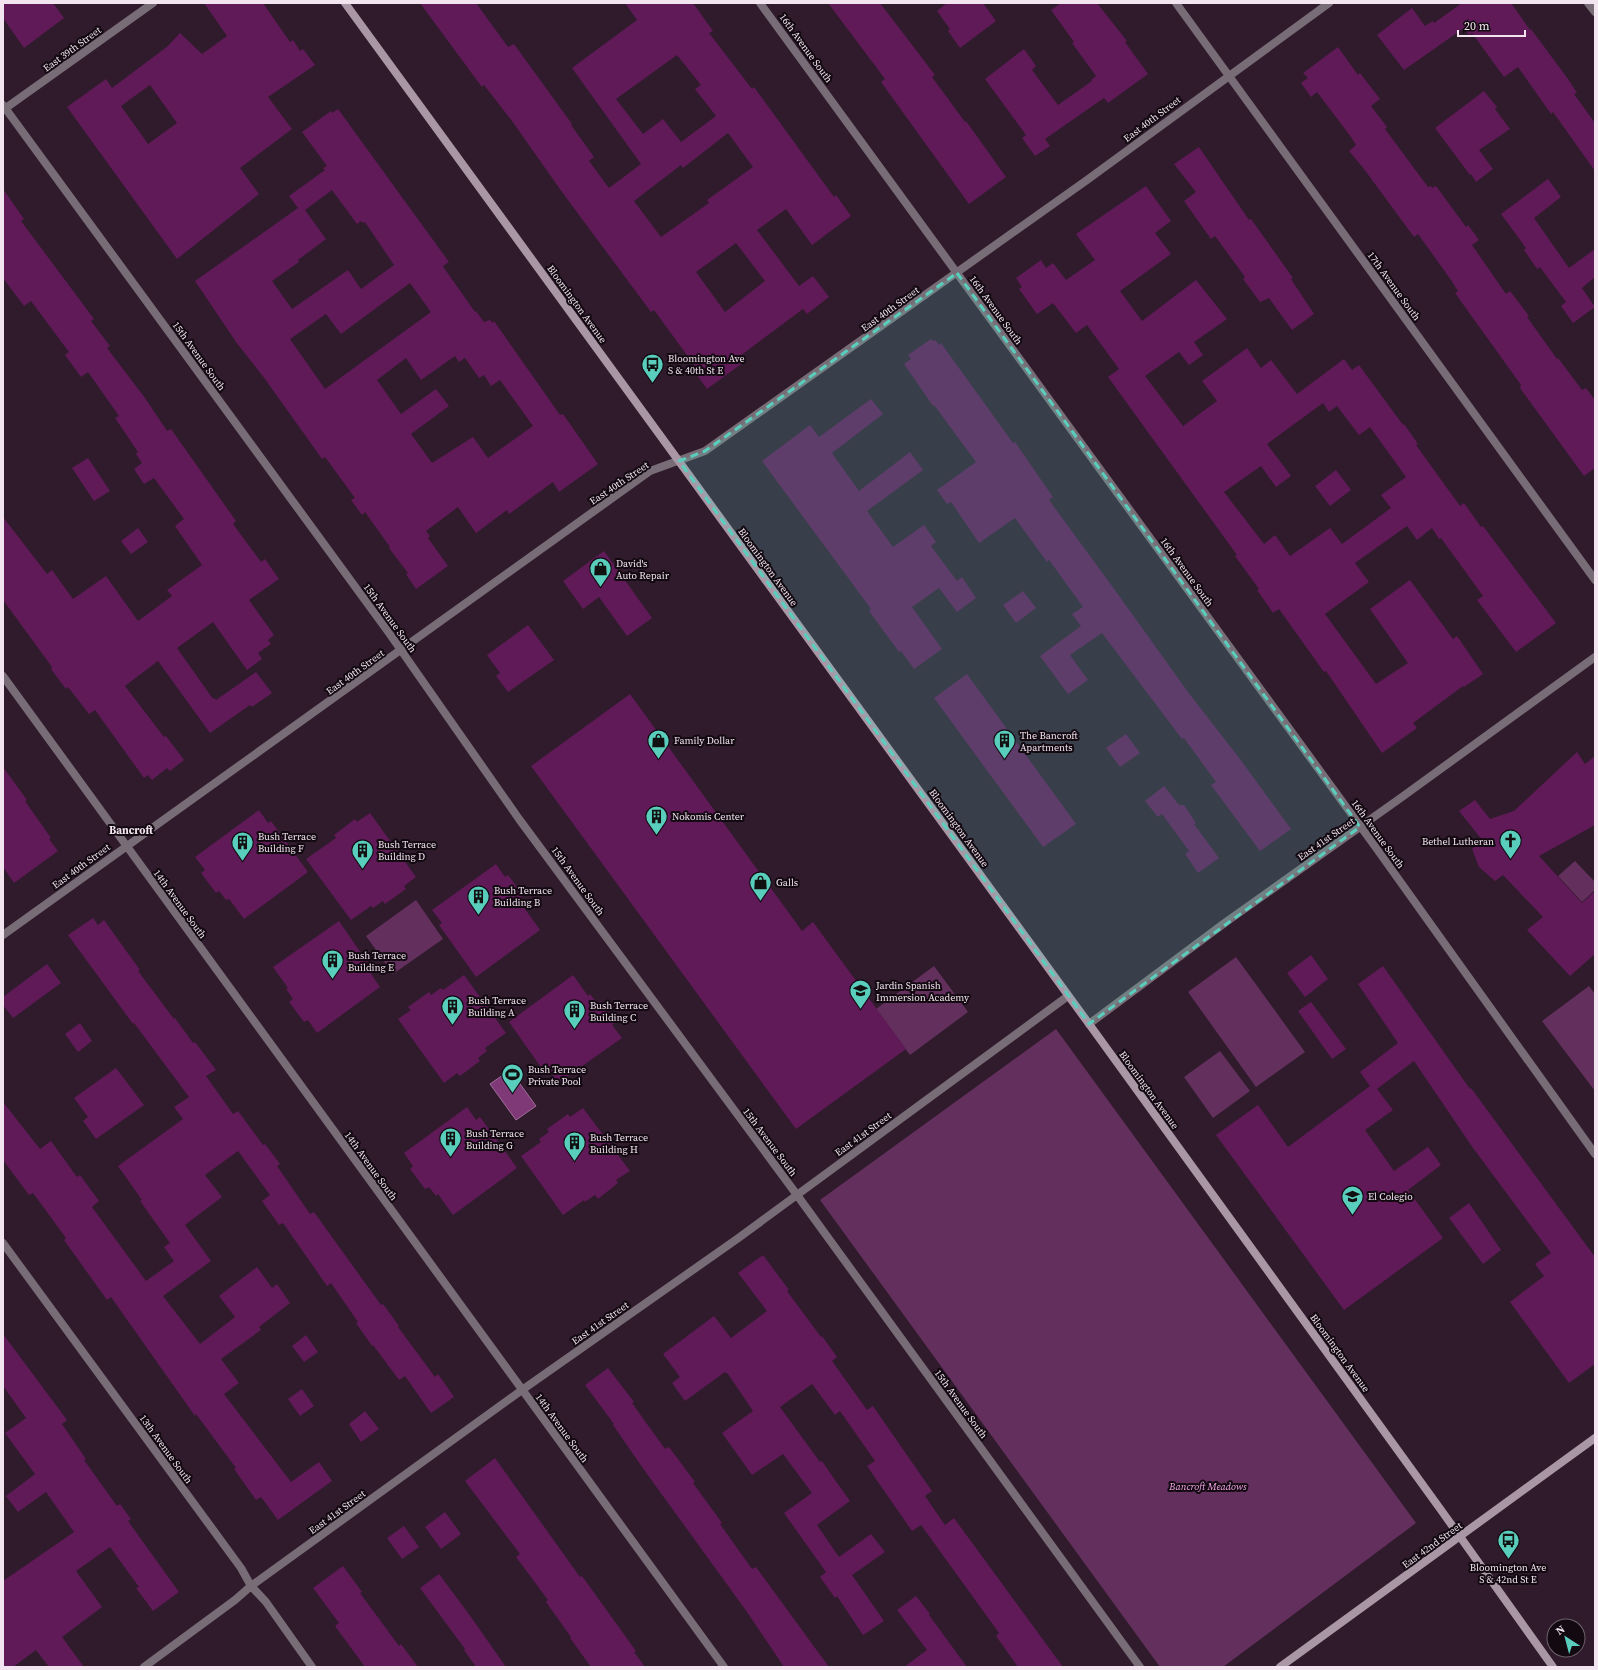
<svg xmlns="http://www.w3.org/2000/svg" width="1598" height="1670" font-family="'Source Serif 4',serif">
	<style>
		.green { fill: #632f5c }
		.water { fill: #7f3976; stroke: #a26d9b }
		.building { fill: #5f1a57; fill-rule: evenodd }
		.lines { fill: none; stroke-linecap: round; stroke-linejoin: round }
		.street { stroke: #786d76; stroke-width: 8 }
		.secondary { stroke: #a997a6; stroke-width: 8 }
		.marked { fill: #5acebd; fill-opacity: 0.2; stroke: #5acebd; stroke-width: 3; stroke-dasharray: 8 5; stroke-linejoin: round }
		.labels { text-anchor: middle; dominant-baseline: central; stroke-width: 4; stroke-linejoin: round; paint-order: stroke }
		.street-label { font-size: 10px; fill: #f3e5f0; stroke: #120911 }
		.poi-label { font-size: 10px; fill: #f3e5f0; stroke: #120911; text-anchor: start }
		.park-label { font-size: 10px; font-style: italic; fill: #f5a7e9; stroke: #120911 }
		.neighbourhood-label { font-size: 11px; font-weight: bold; fill: #f3e5f0; stroke: #120911 }
	</style>
	<rect width="100%" height="100%" fill="#301b2d"/>
	<path class="green" d="M1575 861 1595 882V890L1582 902 1558 876Z
		M416 900 443 939 393 974 366 936Z
		M1236 957 1305 1052 1256 1087 1188 992Z
		M934 966 968 1012 910 1055 876 1009Z
		M1589 986 1595 994V1091L1542 1021Z
		M1056 1029 1416 1523 1223 1667H1160L820 1200Z
		M1220 1051 1250 1091 1213 1118 1184 1077Z"/>
	<path class="water" d="M513 1068 518 1075 515 1077 536 1106 516 1120 490 1084Z"/>
	<path class="building" d="M3 3H53L64 18 24 48 3 18Z
		M204 3H263L290 42 293 40 300 51 303 49 315 65 268 97 292 129 240 168 259 194 177 259 67 107 106 79 112 88 168 46 180 33 202 54 227 36ZM150 85 177 123 148 144 121 106Z
		M420 3H476L508 47 514 44 572 124 571 125 594 157 589 161 609 188 641 164 572 68 637 20 625 3H693L713 31 709 33 752 89 754 87 834 197 836 195 851 216 812 245 786 209 757 230 799 286 813 276 829 297 807 314 803 309 740 356 744 362 707 389 694 371 697 369 654 310 651 312 562 192 512 121 484 85 482 87 473 75ZM677 55 701 85 695 89 716 116 681 142 663 119 643 134 616 99ZM728 133 753 167 707 200 709 203 661 237 634 201 681 165 683 168ZM736 243 765 281 725 312 696 272Z
		M828 3H880L935 75 932 77 965 122 966 121 1006 177 969 204 881 82 885 79Z
		M947 3H983L996 21 960 48 948 31 950 29 937 11Z
		M1061 3H1097L1127 41 1125 42 1148 74 1108 103 1104 98 1045 139 1050 146 1035 156 1022 138 1026 135 985 79 1024 49 1036 66 1032 70 1058 105 1092 81 1091 80 1096 76 1072 43 1074 42 1051 10Z
		M1462 3H1511L1530 30 1531 29 1568 79 1577 93 1574 94 1595 123V171L1553 112 1551 114 1518 67 1504 77 1472 33 1469 35 1464 28 1404 70 1377 35 1412 8 1425 26 1433 21 1434 23Z
		M1338 47 1358 75 1360 73 1380 99 1371 106 1387 127 1385 129 1428 187 1431 186 1432 188 1436 186 1466 227 1468 225 1479 240 1472 245 1506 294 1510 291 1529 316 1527 317 1557 359 1558 358 1582 390 1586 388 1595 400V468L1584 476 1520 388 1521 385 1455 293 1458 291 1451 280 1418 234 1414 237 1364 169 1349 151 1356 145 1351 137 1317 92 1311 97 1301 83 1308 78 1303 73Z
		M1484 91 1497 107 1495 109 1510 129 1479 150 1493 169 1476 182 1471 174 1470 175 1435 128Z
		M338 109 449 262 443 266 444 268 475 312 476 311 484 322 490 320 493 323 494 321 560 415 563 414 598 464 559 492 553 482 509 514 507 510 476 533 458 507 426 531 430 536 428 538 448 566 416 589 406 574 408 573 389 548 390 547 365 512 362 515 351 500 355 498 325 457 322 459 265 379 236 342 195 281 298 208 289 196 325 170 323 168 327 166 302 132 331 111 332 113ZM332 190 357 224 361 221 363 223 365 222 394 265 361 289 348 270 292 309 272 281 299 262 298 260 326 239 305 210ZM410 283 431 312 325 389 290 339 326 314 341 334ZM455 356 459 362 465 358 479 378 484 375 491 386 500 380 533 426 488 458 473 437 432 463 411 434 449 406 436 389 401 414 377 380 406 358 421 380Z
		M1199 147 1249 220 1251 219 1293 278 1291 279 1314 314 1292 330 1269 298 1260 302 1243 279 1245 277 1215 236 1211 239 1184 201 1196 192 1174 164Z
		M1548 179 1561 197 1534 218 1569 268 1595 249V277L1582 288 1595 307 1573 323 1561 306 1566 302 1540 267 1537 269 1524 250 1526 248 1501 214Z
		M1146 186 1171 221 1155 233 1171 254 1120 291 1142 321 1196 280 1227 319 1194 342 1203 355 1189 365 1179 352 1145 376 1183 426 1217 401 1202 381 1247 348 1261 368 1271 360 1297 394 1344 359 1352 370 1359 365 1403 425 1404 424 1418 444 1416 445 1460 506 1464 503 1481 527 1483 526 1556 623 1516 652 1477 600 1483 596 1441 538 1439 539 1432 528 1417 540 1407 526 1355 563 1369 582 1325 614 1376 684 1408 663 1370 609 1410 580 1453 639 1457 636 1483 674 1464 687 1463 686 1413 723 1417 728 1382 753 1326 671 1324 672 1279 609 1273 613 1257 590 1259 589 1235 556 1237 555 1108 377 1119 369 1087 325 1076 333 1053 303 1037 314 1019 289 1022 287 1016 278 1041 260 1046 268 1053 263 1066 280 1095 260 1076 234ZM1323 403 1329 412 1337 406 1359 435 1370 427 1406 477 1381 495 1391 508 1342 544 1330 528 1290 556 1275 535 1264 544 1224 492 1261 466 1276 487 1291 476 1267 444Z
		M3 189 24 219 21 221 94 319 91 321 110 346 107 348 145 398 167 431 171 429 188 453 236 521 233 524 261 562 265 559 279 579 249 600 274 635 268 640 271 644 258 653 262 659 247 670 213 622 177 648 213 699 214 698 216 700 256 672 272 693 252 707 250 705 210 733 158 661 125 686 164 737 166 736 184 760 170 771 167 768 152 780 148 775 144 778 95 710 89 714 68 687 66 689 51 669 52 667 3 600V517L47 574 52 570 73 599 106 576 138 621 172 596 167 590 202 565 175 526 184 519 154 478 144 484 134 469 142 463 136 454 138 452 115 418 119 416 88 372 81 377 65 355 69 352 31 301 24 306 3 278Z
		M931 339 933 341 935 340 939 345 941 343 1013 443 1015 442 1053 497 1049 500 1112 586 1188 692 1243 763 1291 829 1260 851 1211 785 1216 782 1184 738 1182 739 1102 633 1070 655 1088 680 1068 694 1040 656 1081 626 1072 614 1083 607 1049 560 1047 562 1015 518 979 543 951 502 947 504 937 490 976 462 934 405 933 406 904 364 911 359 908 355Z
		M871 399 883 414 832 453 859 491 910 452 923 470 867 511 893 547 924 525 936 542 931 546 957 581 962 577 976 598 957 612 939 588 912 607 942 649 914 669 901 651 899 652 869 611 871 609 762 461 810 425 819 437Z
		M88 458 110 491 94 501 72 468Z
		M1336 470 1351 490 1330 506 1315 486Z
		M138 528 148 542 131 554 121 541Z
		M604 551 652 618 627 636 599 597 583 609 563 581Z
		M1023 591 1036 608 1016 623 1003 605Z
		M528 625 554 660 508 692 496 676 500 673 487 655Z
		M967 674 1076 824 1043 847 934 698Z
		M630 694 802 931 813 922 906 1049 796 1129 531 766Z
		M1126 734 1140 753 1120 767 1106 748Z
		M1577 752 1585 764 1595 756V825L1539 856 1582 903 1595 891V954L1570 976 1527 930 1543 917 1503 875 1495 881 1479 867 1472 849 1483 841 1459 811 1475 800 1490 819 1514 811Z
		M3 767 27 800 25 801 51 838 49 839 58 851 14 883 3 867Z
		M1164 786 1179 805H1184L1196 823 1194 824 1219 858 1198 873 1185 854 1189 851 1162 814 1158 817 1145 801Z
		M259 810 268 823 271 821 308 872 244 919 229 899 226 900 219 891 216 893 201 873 205 870 195 857Z
		M370 813 416 877 404 886 406 889 385 904 383 901 373 908 371 906 351 920 306 859 336 838 334 835 355 819 357 822Z
		M496 864 505 877 508 875 523 895 520 898 527 907 525 909 540 930 476 977 439 925 442 923 432 910Z
		M93 918 98 925 104 920 140 970 138 971 174 1019 175 1018 193 1043 195 1042 216 1070 206 1076 233 1114 238 1111 263 1145 265 1144 280 1164 277 1166 310 1214 314 1212 381 1305 383 1304 399 1326 398 1327 435 1377 438 1374 454 1397 431 1413 405 1376 399 1380 373 1345 372 1346 356 1323 358 1322 331 1283 327 1286 283 1223 279 1225 262 1201 270 1195 238 1151 205 1175 222 1197 185 1225 211 1261 163 1296 200 1344 235 1317 219 1296 257 1267 272 1288 277 1284 290 1303 259 1327 261 1330 221 1359 239 1383 224 1394 291 1482 319 1462 332 1481 278 1520 261 1497 256 1500 234 1469 236 1468 196 1414 195 1416 111 1297 107 1300 64 1240 66 1238 33 1193 29 1195 3 1160V1102L40 1149 51 1141 77 1177 80 1175 99 1201 92 1207 146 1281 174 1261 164 1247 170 1243 140 1201 142 1200 118 1166 183 1119 174 1107 189 1097 134 1023 133 1024 68 935Z
		M339 921 374 972 371 974 380 987 317 1033 308 1020 304 1022 289 1002 293 999 286 989 288 988 273 967Z
		M1311 955 1328 979 1305 997 1287 973Z
		M47 964 61 983 13 1018 3 1005V997Z
		M1383 966 1470 1089 1471 1088 1595 1257V1364L1569 1383 1510 1302 1544 1276 1535 1264 1551 1253 1473 1148 1414 1061 1377 1089 1393 1110 1365 1130 1394 1171 1428 1147 1441 1165 1408 1190 1443 1238 1344 1310 1216 1135 1258 1105 1288 1147 1370 1086 1360 1072 1398 1043 1358 984Z
		M464 975 506 1033 485 1048 487 1051 478 1058 480 1061 460 1076 457 1073 444 1083 398 1019 411 1010 408 1007 429 992 431 995 441 988 443 990Z
		M573 975 588 996 590 994 597 1003 601 1001 616 1022 612 1025 622 1038 558 1083 549 1070 545 1073 509 1022Z
		M1311 1002 1346 1049 1332 1059 1298 1011Z
		M80 1023 92 1041 78 1052 65 1034Z
		M116 1068 144 1105 96 1139 83 1121 88 1117 74 1098Z
		M467 1107 476 1120 480 1117 517 1168 453 1215 438 1194 436 1196 429 1187 425 1189 410 1169 413 1166 404 1153Z
		M583 1108 630 1171 616 1180 618 1183 598 1199 595 1195 585 1202 584 1200 563 1215 521 1156 541 1142 539 1139 549 1132 547 1129 568 1114 570 1117Z
		M1469 1203 1501 1250 1483 1264 1449 1218Z
		M763 1255 789 1290 787 1291 821 1337 822 1336 837 1357 832 1361 867 1410 873 1406 927 1484 932 1491 925 1496 945 1525 954 1518 1063 1667H1018L996 1636 999 1633 921 1525 912 1531 867 1466 875 1461 840 1411 835 1415 812 1384 780 1407 820 1462 822 1461 835 1480 850 1501 817 1525 839 1557 871 1534 885 1552 852 1575 884 1621 863 1635 837 1596 835 1598 820 1577 826 1572 784 1513 812 1493 783 1454 752 1475 722 1433 753 1411 728 1374 725 1372 685 1401 672 1383 680 1377 663 1354 714 1316 731 1338 767 1311 738 1273Z
		M3 1334 67 1420 62 1424 86 1459 84 1460 117 1506 120 1504 131 1519 128 1521 179 1592 153 1611 136 1588 139 1587 110 1547 76 1571 102 1607 62 1637 84 1667H49L36 1650 13 1667H3V1581L74 1532 46 1492 18 1512 6 1496 35 1474 5 1433 26 1418 3 1386Z
		M306 1335 318 1352 304 1362 292 1346Z
		M608 1368 634 1402 632 1403 665 1449 669 1447 695 1482 693 1483 722 1523 720 1524 752 1569 756 1567 829 1667H784L747 1612 642 1467 613 1425 614 1424 585 1385Z
		M302 1389 314 1406 300 1416 288 1399Z
		M365 1411 379 1429 361 1442 349 1424Z
		M495 1458 580 1577 582 1576 636 1651 634 1652 645 1667H591L570 1638 571 1637 546 1602 548 1600 516 1557 520 1554 465 1481Z
		M445 1512 461 1534 441 1549 425 1527Z
		M404 1526 419 1547 402 1559 387 1538Z
		M343 1566 362 1592 360 1593 399 1646 401 1644 418 1667H365L335 1626 339 1623 313 1588Z
		M439 1574 471 1617 506 1667H476L464 1650 465 1649 420 1588Z
		M916 1596 930 1614 929 1615 967 1667H904L927 1650 897 1610Z"/>
	<g class="lines">
		<path class="street" d="M760 3 1374 845 1595 1154
			M1176 3 1595 580
			M1588 3 1595 12
			M3 105 389 633 519 819 797 1195 1140 1667
			M3 110 153 3
			M3 676 724 1667
			M3 935 650 471 705 451 1087 180 1329 3
			M1089 1024 1226 922 1402 797 1595 657
			M3 1243 241 1568 251 1586 266 1602 312 1667
			M144 1667 235 1600 251 1586 522 1390 737 1239 1068 996"/>
		<path class="secondary" d="M345 3 1092 1028 1441 1510 1553 1667
			M1280 1667 1595 1438"/>
	</g>
	<path class="marked" d="M957 273 1360 827 1089 1024 679 461 705 451Z"/>
	<defs>
		<symbol id="bus-pin" viewBox="-11 -11 22 30"><path d="M0 17L-7.5 6A9.5 9.5 0 1 1 7.5 6Z" fill="#5acebd" stroke="#120911"/><path d="M-5-6H5V4H4V6H2V4H-2V6H-4V4H-5ZM-3.5-4V0h7V-4ZM-3.5 1.2v1.5H-2V1.2ZM2 1.2v1.5H3.5V1.2Z" fill="#111"/></symbol>
		<symbol id="shop-pin" viewBox="-11 -11 22 30"><path d="M0 17L-7.5 6A9.5 9.5 0 1 1 7.5 6Z" fill="#5acebd" stroke="#120911"/><path d="M-5-2.5h2.3a2.7 3.5 0 0 1 5.4 0H5L5.5 6h-11ZM-1.5-2.5h3a1.5 2.3 0 0 0-3 0Z" fill="#111"/></symbol>
		<symbol id="building-pin" viewBox="-11 -11 22 30"><path d="M0 17L-7.5 6A9.5 9.5 0 1 1 7.5 6Z" fill="#5acebd" stroke="#120911"/><path d="M-4-6H4V6H1V3H-1V6H-4ZM-2.5-4.3h1.7v1.8h-1.7ZM.8-4.3h1.7v1.8H.8ZM-2.5-1h1.7V.8h-1.7ZM.8-1h1.7V.8H.8Z" fill="#111"/></symbol>
		<symbol id="church-pin" viewBox="-11 -11 22 30"><path d="M0 17L-7.5 6A9.5 9.5 0 1 1 7.5 6Z" fill="#5acebd" stroke="#120911"/><path d="M-1.2-6h2.4v3.5h3.3v2.4h-3.3V6h-2.4V-.1h-3.3v-2.4h3.3Z" fill="#111"/></symbol>
		<symbol id="school-pin" viewBox="-11 -11 22 30"><path d="M0 17L-7.5 6A9.5 9.5 0 1 1 7.5 6Z" fill="#5acebd" stroke="#120911"/><path d="M0-5L7-2L0 1L-7-2ZM-4 1L0 2.5L4 1V4Q0 6-4 4Z" fill="#111"/></symbol>
		<symbol id="stadium-pin" viewBox="-11 -11 22 30"><path d="M0 17L-7.5 6A9.5 9.5 0 1 1 7.5 6Z" fill="#5acebd" stroke="#120911"/><path d="M0-5a6.5 5 0 1 0 0 10a6.5 5 0 1 0 0-10ZM-3.5-1.8h7v3.6h-7Z" fill="#111"/></symbol>
	</defs>
	<g fill-rule="evenodd">
		<use href="#bus-pin" x="640" y="352" width="25" height="34"/>
		<use href="#shop-pin" x="588" y="556" width="25" height="34"/>
		<use href="#shop-pin" x="646" y="728" width="25" height="34"/>
		<use href="#building-pin" x="992" y="728" width="25" height="34"/>
		<use href="#building-pin" x="644" y="804" width="25" height="34"/>
		<use href="#church-pin" x="1498" y="828" width="25" height="34"/>
		<use href="#building-pin" x="230" y="830" width="25" height="34"/>
		<use href="#building-pin" x="350" y="838" width="25" height="34"/>
		<use href="#shop-pin" x="748" y="870" width="25" height="34"/>
		<use href="#building-pin" x="466" y="884" width="25" height="34"/>
		<use href="#building-pin" x="320" y="948" width="25" height="34"/>
		<use href="#school-pin" x="848" y="978" width="25" height="34"/>
		<use href="#building-pin" x="440" y="994" width="25" height="34"/>
		<use href="#building-pin" x="562" y="998" width="25" height="34"/>
		<use href="#stadium-pin" x="500" y="1062" width="25" height="34"/>
		<use href="#building-pin" x="438" y="1126" width="25" height="34"/>
		<use href="#building-pin" x="562" y="1130" width="25" height="34"/>
		<use href="#school-pin" x="1340" y="1184" width="25" height="34"/>
		<use href="#bus-pin" x="1496" y="1528" width="25" height="34"/>
	</g>
	<g class="labels">
		<g class="street-label">
			<text transform="translate(806 48) rotate(54)">16th Avenue South</text>
			<text transform="translate(72 49) rotate(-36)">East 39th Street</text>
			<text transform="translate(1152 119) rotate(-37)">East 40th Street</text>
			<text transform="translate(1394 286) rotate(54)">17th Avenue South</text>
			<text transform="translate(577 304) rotate(54)">Bloomington Avenue</text>
			<text transform="translate(890 309) rotate(-36)">East 40th Street</text>
			<text transform="translate(996 310) rotate(54)">16th Avenue South</text>
			<text transform="translate(199 356) rotate(54)">15th Avenue South</text>
			<text transform="translate(619 483) rotate(-34)">East 40th Street</text>
			<text transform="translate(768 567) rotate(54)">Bloomington Avenue</text>
			<text transform="translate(1187 572) rotate(54)">16th Avenue South</text>
			<text transform="translate(390 618) rotate(54)">15th Avenue South</text>
			<text transform="translate(355 672) rotate(-36)">East 40th Street</text>
			<text transform="translate(959 828) rotate(54)">Bloomington Avenue</text>
			<text transform="translate(1378 834) rotate(54)">16th Avenue South</text>
			<text transform="translate(1326 839) rotate(-35)">East 41st Street</text>
			<text transform="translate(81 866) rotate(-36)">East 40th Street</text>
			<text transform="translate(578 881) rotate(54)">15th Avenue South</text>
			<text transform="translate(180 904) rotate(54)">14th Avenue South</text>
			<text transform="translate(1149 1090) rotate(54)">Bloomington Avenue</text>
			<text transform="translate(863 1134) rotate(-36)">East 41st Street</text>
			<text transform="translate(770 1142) rotate(53)">15th Avenue South</text>
			<text transform="translate(371 1166) rotate(54)">14th Avenue South</text>
			<text transform="translate(600 1323) rotate(-35)">East 41st Street</text>
			<text transform="translate(1340 1353) rotate(54)">Bloomington Avenue</text>
			<text transform="translate(961 1404) rotate(54)">15th Avenue South</text>
			<text transform="translate(562 1428) rotate(54)">14th Avenue South</text>
			<text transform="translate(166 1449) rotate(54)">13th Avenue South</text>
			<text transform="translate(337 1512) rotate(-36)">East 41st Street</text>
			<text transform="translate(1432 1545) rotate(-36)">East 42nd Street</text>
		</g>
		<g class="poi-label">
			<text x="668" y="358">Bloomington Ave<tspan x="668" dy="12">S &amp; 40th St E</tspan></text>
			<text x="616" y="563">David's<tspan x="616" dy="12">Auto Repair</tspan></text>
			<text x="1020" y="735">The Bancroft<tspan x="1020" dy="12">Apartments</tspan></text>
			<text x="674" y="740">Family Dollar</text>
			<text x="672" y="816">Nokomis Center</text>
			<text x="258" y="836">Bush Terrace<tspan x="258" dy="12">Building F</tspan></text>
			<text x="1494" y="841" text-anchor="end">Bethel Lutheran</text>
			<text x="378" y="844">Bush Terrace<tspan x="378" dy="12">Building D</tspan></text>
			<text x="776" y="882">Galls</text>
			<text x="494" y="890">Bush Terrace<tspan x="494" dy="12">Building B</tspan></text>
			<text x="348" y="955">Bush Terrace<tspan x="348" dy="12">Building E</tspan></text>
			<text x="876" y="985">Jardin Spanish<tspan x="876" dy="12">Immersion Academy</tspan></text>
			<text x="468" y="1000">Bush Terrace<tspan x="468" dy="12">Building A</tspan></text>
			<text x="590" y="1005">Bush Terrace<tspan x="590" dy="12">Building C</tspan></text>
			<text x="528" y="1069">Bush Terrace<tspan x="528" dy="12">Private Pool</tspan></text>
			<text x="466" y="1133">Bush Terrace<tspan x="466" dy="12">Building G</tspan></text>
			<text x="590" y="1137">Bush Terrace<tspan x="590" dy="12">Building H</tspan></text>
			<text x="1368" y="1196">El Colegio</text>
			<text x="1508" y="1567" text-anchor="middle">Bloomington Ave<tspan x="1508" dy="12">S &amp; 42nd St E</tspan></text>
		</g>
		<g class="park-label">
			<text x="1208" y="1486">Bancroft Meadows</text>
		</g>
		<g class="neighbourhood-label">
			<text x="131" y="830">Bancroft</text>
		</g>
	</g>
	<rect width="1598" height="1670" fill="none" stroke="#f3e5f0" stroke-width="8"/>
	<g transform="translate(1566 1638) rotate(324)"><circle r="19" fill="#120911" stroke="#6c616a"/>
	<path d="M0-3L7 15L0 10L-7 15Z" fill="#5acebd"/>
	<text y="-6" font-size="11" font-weight="bold" text-anchor="middle" fill="#f3e5f0">N</text>
	</g>
	<path d="M1458 30v6h67v-6" fill="none" stroke="#f3e5f0" stroke-width="2"/>
	<text x="1464" y="30" font-size="12" fill="#f3e5f0" stroke="#120911" stroke-width="3" paint-order="stroke">20 m</text>
</svg>
